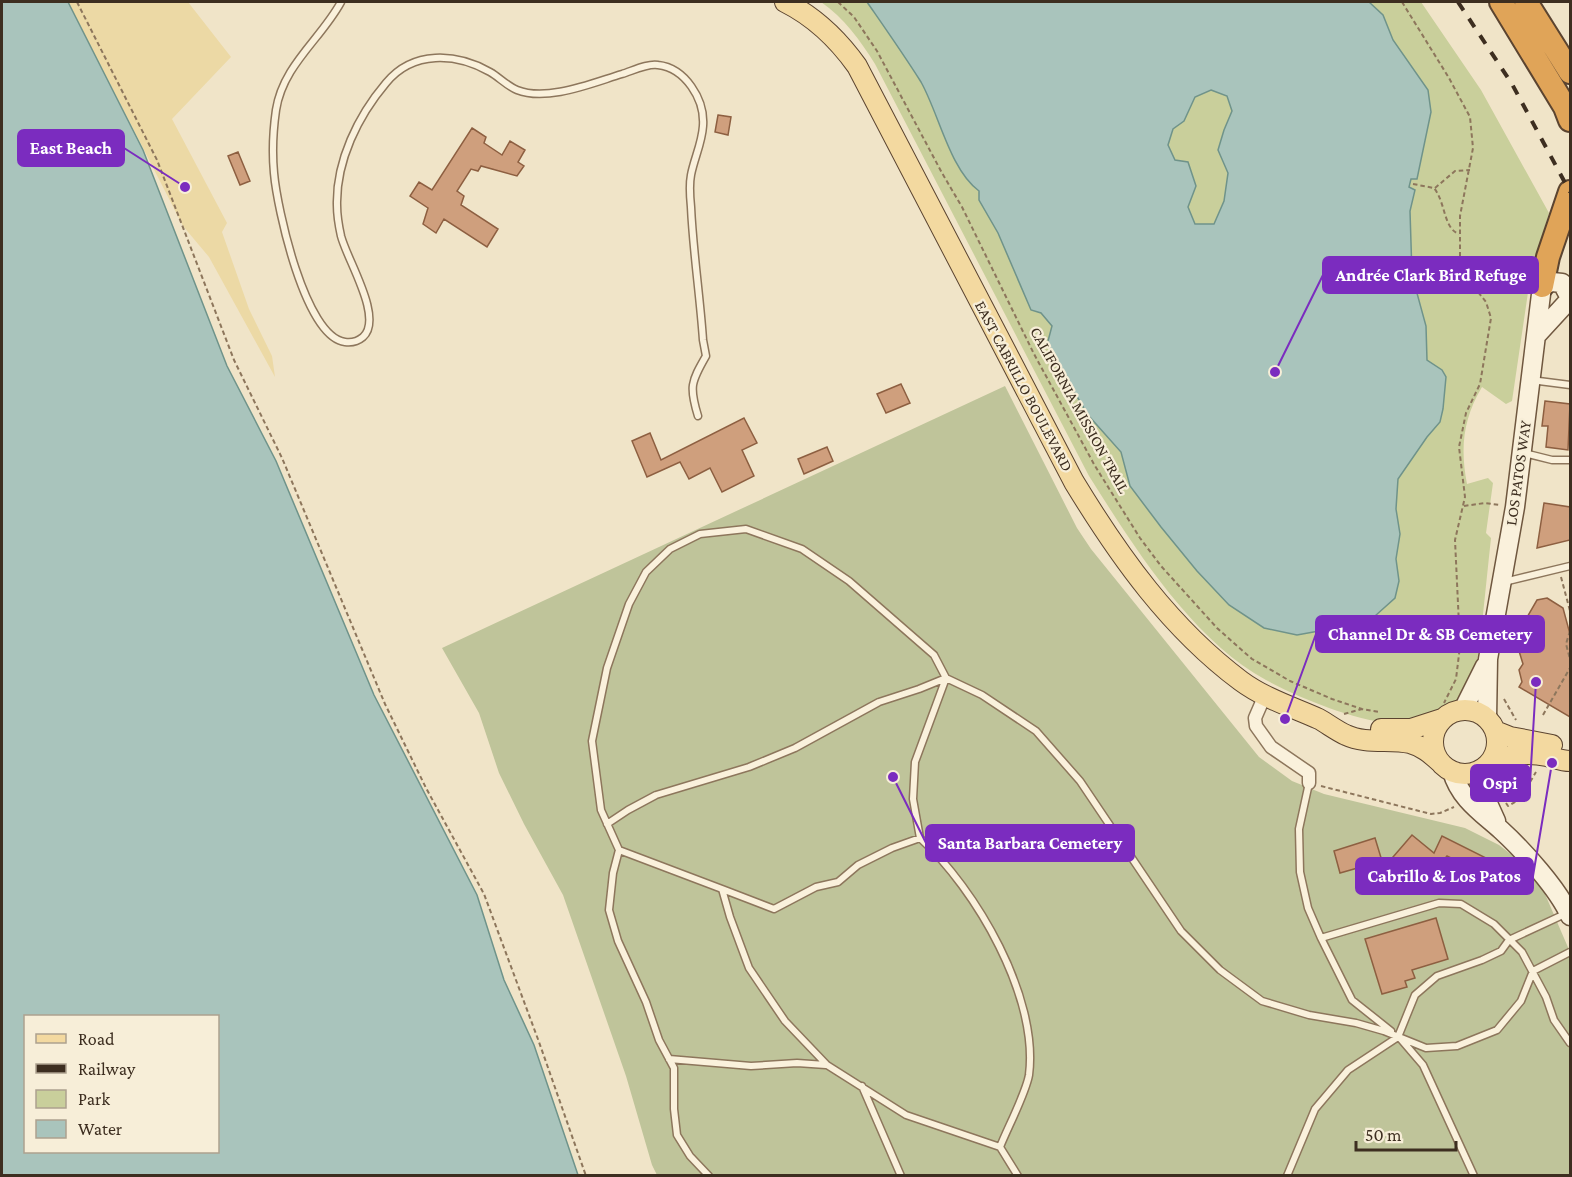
<svg xmlns="http://www.w3.org/2000/svg" width="1572" height="1177" font-family="'Crimson Pro',serif">
	<style>
		.green { fill: #c9cf9b }
		.sand { fill: #ecd9a5 }
		.cemetery { fill: #bfc49a }
		.water { fill: #a9c4bc; stroke: #6f938a; stroke-width: 1.5; fill-rule: evenodd }
		.building { fill: #cf9f7d; stroke: #8d5f41; stroke-width: 1.5 }
		.lines { fill: none; stroke-linecap: round; stroke-linejoin: round }
		.lane-casing { stroke: #8d765c; stroke-width: 9 }
		.street-casing { stroke: #8d765c; stroke-width: 15 }
		.secondary-casing { stroke: #6f573f; stroke-width: 21 }
		.primary-casing { stroke: #5b4430; stroke-width: 22 }
		.highway-casing { stroke: #5b4430; stroke-width: 26 }
		.path { stroke: #8d765c; stroke-width: 2; stroke-dasharray: 4.5 3; stroke-linecap: butt }
		.lane { stroke: #faf1dc; stroke-width: 6 }
		.street { stroke: #faf1dc; stroke-width: 12 }
		.secondary { stroke: #faf1dc; stroke-width: 18 }
		.primary { stroke: #f3d9a0; stroke-width: 20 }
		.highway { stroke: #e0a458; stroke-width: 22 }
		.rail { stroke: #3d2e20; stroke-width: 4; stroke-dasharray: 10 10; stroke-linecap: butt }
		.labels { text-anchor: middle; dominant-baseline: central; stroke-width: 4.5; stroke-linejoin: round; paint-order: stroke }
		.street-label { font-size: 16px; fill: #3d2e20; stroke: #f7eed8 }
		.leader { fill: none; stroke: #7b2cbf; stroke-width: 2 }
		.callout-dot { fill: #7b2cbf; stroke: #f7eed8; stroke-width: 2 }
		.callout { fill: #7b2cbf; stroke: #7b2cbf; stroke-width: 2 }
		.callout-label { font-size: 18px; text-anchor: middle; font-weight: bold; fill: #fff }
	</style>
	<rect width="100%" height="100%" fill="#f0e4c8"/>
	<path class="green" d="M821 2H1421L1481 90 1549 213 1531 272 1512 401 1506 404 1482 387C1463 419 1460 448 1467 484L1488 478 1493 483 1486 533 1491 538C1488 566 1485 595 1482 624 1479 647 1478 669 1467 690 1459 705 1429 717 1413 721 1385 727 1355 717 1329 708 1308 700 1286 691 1266 680 1191 639 1134 547 1089 476L875 64C860 40 844 18 821 2Z"/>
	<path class="sand" d="M68 2H188L231 57 172 119 227 223 222 232 249 309 272 356 275 377 209 257 183 226Z"/>
	<path class="cemetery" d="M1005 386 1077 528 1091 549 1259 757 1292 781 1324 794 1465 828 1499 845 1517 859 1533 875 1545 894 1570 952V1175H657L652 1165 626 1076 563 895 524 824 499 773 479 713 442 648Z"/>
	<path class="water" d="M2 2H68L143 150 227 366 276 461 374 695 477 895 504 980 534 1045 578 1175H2ZM26 1016H218V1152H26Z
		M867 2H1369L1383 15 1393 40 1428 90 1431 112 1417 179H1411L1409 187 1415 190 1410 211 1412 275 1426 326 1427 360 1442 370 1446 377 1443 409 1440 422 1427 437 1398 479 1396 509 1400 534 1396 559 1399 581 1395 598 1375 616 1363 623 1297 635 1264 628 1229 605 1197 571 1161 527 1130 486 1121 452 1088 415 1051 353 1048 341 1052 326 1041 313 1031 310 998 233 979 200V191C950 170 939 114 921 82 904 55 885 28 867 2ZM1211 90 1227 96 1232 111 1224 130 1218 150 1228 173 1224 201 1214 224H1195L1188 207 1196 186 1188 162 1175 160 1168 145 1173 129 1184 121 1195 97Z"/>
	<path class="building" d="M718 115 731 117 728 135 715 132Z
		M472 128 486 137 484 143 502 155 510 141 525 150 518 162 524 166 517 176 481 166 478 171 471 169 457 191 464 196 461 205 498 229 487 247 444 219 436 233 423 224 428 208 410 196 419 182 432 190Z
		M238 152 250 181 240 185 228 156Z
		M901 384 910 403 886 413 877 394Z
		M1545 401 1570 404 1568 450 1546 447 1548 426H1542Z
		M744 418 757 443 742 450 754 476 722 492 710 468 689 479 680 462 647 477 632 441 650 433 661 460Z
		M827 447 833 461 804 474 798 459Z
		M1544 503 1570 507V540L1537 548Z
		M1547 598 1563 608 1570 634V717L1519 687 1522 682 1519 670 1523 664 1515 638 1537 600Z
		M1412 835 1434 853 1442 836 1508 869 1500 883 1447 856 1419 891 1387 864Z
		M1375 838 1382 861 1340 873 1334 851Z
		M1436 918 1448 959 1412 970 1415 978 1405 981 1407 987 1382 994 1365 939Z"/>
	<g class="lines">
		<defs>
			<path id="lane" d="M341 2C321 39 283 65 276 110 273 131 272 152 274 173 277 208 305 337 345 342 352 343 357 342 363 337 384 318 347 260 341 236 339 227 337 215 337 205 336 161 358 116 386 83 413 50 456 53 490 72 499 77 507 86 517 90 547 102 592 83 622 74 632 71 648 63 658 65 685 68 705 99 703 126 702 143 694 159 691 175 689 185 690 197 691 207 693 251 700 296 703 340L706 356C691 382 689 387 698 416
				M1531 380 1570 385
				M1524 453 1552 460H1570
				M1504 582 1570 566
				M1309 783 1299 829 1300 872 1308 908 1321 938 1439 903 1461 904 1494 924 1522 952 1546 997 1554 1020 1570 1043
				M607 824 628 810 656 795 749 767 795 748 879 702 919 689 946 678 915 762 913 799 920 838
				M619 850 613 873 609 910 618 941 646 1002 659 1040 674 1068V1109L677 1135 690 1156 709 1176
				M722 889 774 909 816 887 838 882 858 865 892 848 920 838C976 889 1039 997 1029 1075 1026 1093 1007 1129 1000 1147
				M1321 938 1352 1000 1391 1031
				M1399 1037 1423 1065 1474 1176
				M669 1059 751 1066 797 1063 826 1065
				M862 1086 901 1176
				M1018 1176 1000 1147 906 1115 827 1065 785 1021 749 968 730 917 722 889 619 850 601 810 592 741 607 668 629 604 646 572 670 549 700 534 746 529 802 549 849 581 934 655 946 678 982 695 1036 731 1080 781 1181 931 1220 970 1262 1001 1309 1015 1356 1023 1384 1031 1426 1048 1457 1046 1497 1030 1521 1001 1533 971 1570 952
				M1287 1176 1315 1109 1348 1070 1398 1037 1415 995 1437 976 1482 960 1501 951 1509 940 1565 914"/>
			<path id="street" d="M1265 695 1255 718 1256 726 1271 747 1309 773V783"/>
			<path id="secondary" d="M1536 336 1570 299
				M1463 710 1485 666
				M1487 719 1488 659 1515 507 1542 286 1552 282 1562 283 1570 298
				M1452 771C1459 798 1482 813 1501 830 1523 850 1559 890 1570 916
				M1479 771 1482 790 1496 821"/>
			<path id="primary" d="M785 2C815 17 837 38 857 66L1074 482C1119 556 1170 628 1241 681 1264 698 1292 707 1319 719 1328 724 1337 731 1346 735 1365 744 1389 739 1410 743 1422 746 1431 754 1440 762
				M1433 742a32 32 0 1 1 64 0a32 32 0 1 1-64 0Z
				M1381 729H1411L1442 719
				M1495 731 1510 737 1552 745
				M1486 766C1506 755 1524 751 1547 756 1555 758 1562 761 1570 761"/>
			<path id="highway" d="M1501 2 1565 107 1570 120
				M1526 2 1570 72
				M1542 286 1548 257 1570 192"/>
		</defs>
		<use href="#lane" class="lane-casing"/>
		<use href="#street" class="street-casing"/>
		<use href="#secondary" class="secondary-casing"/>
		<use href="#primary" class="primary-casing"/>
		<use href="#highway" class="highway-casing"/>
		<path class="path" d="M77 2 157 160 234 360 282 458 385 704 426 788 484 894 539 1042 586 1176
			M838 2 854 17 877 51 942 173 962 207 1034 354 1095 466 1140 538 1161 566 1217 628 1252 659 1290 681 1332 699 1362 709 1380 712
			M1402 2 1449 78 1470 117 1473 148 1460 216V256L1471 283 1486 302 1491 318 1480 384 1466 413 1459 447 1465 497 1455 540 1460 646 1456 679 1444 703
			M1413 184 1434 188C1446 203 1443 228 1459 234
			M1435 188 1455 171 1470 170
			M1464 506 1485 503 1500 505
			M1561 577 1570 611
			M1570 631 1566 644 1570 659
			M1504 699 1516 720
			M1344 714 1362 709
			M1543 715 1570 668
			M1321 786 1431 814 1440 813 1454 807
			M1501 787 1503 796
			M1496 788 1501 787 1505 777
			M1506 803 1508 806 1520 799 1536 772"/>
		<use href="#lane" class="lane"/>
		<use href="#street" class="street"/>
		<use href="#secondary" class="secondary"/>
		<use href="#primary" class="primary"/>
		<use href="#highway" class="highway"/>
		<path class="rail" d="M1458 2 1512 84 1570 192"/>
	</g>
	<g class="labels">
		<g class="street-label">
			<text transform="translate(1024 386) rotate(62)">EAST CABRILLO BOULEVARD</text>
			<text transform="translate(1080 410) rotate(61)">CALIFORNIA MISSION TRAIL</text>
			<text transform="translate(1518 473) rotate(-82)">LOS PATOS WAY</text>
		</g>
	</g>
	<path class="leader" d="M185 187L124 148M1275 372L1323 275M1285 719L1316 634M1536 682L1530 783M893 777L926 843M1552 763L1533 876"/>
	<g class="callout-dot">
		<circle cx="185" cy="187" r="6"/>
		<circle cx="1275" cy="372" r="6"/>
		<circle cx="1285" cy="719" r="6"/>
		<circle cx="1536" cy="682" r="6"/>
		<circle cx="893" cy="777" r="6"/>
		<circle cx="1552" cy="763" r="6"/>
	</g>
	<g class="callout">
		<rect x="18" y="130" width="106" height="36" rx="6"/>
		<rect x="1323" y="257" width="215" height="36" rx="6"/>
		<rect x="1316" y="616" width="228" height="36" rx="6"/>
		<rect x="1471" y="765" width="59" height="36" rx="6"/>
		<rect x="926" y="825" width="208" height="36" rx="6"/>
		<rect x="1356" y="858" width="177" height="36" rx="6"/>
	</g>
	<g class="callout-label">
		<text x="71" y="154">East Beach</text>
		<text x="1431" y="281">Andrée Clark Bird Refuge</text>
		<text x="1430" y="640">Channel Dr &amp; SB Cemetery</text>
		<text x="1500" y="789">Ospi</text>
		<text x="1030" y="849">Santa Barbara Cemetery</text>
		<text x="1444" y="882">Cabrillo &amp; Los Patos</text>
	</g>
	<rect width="1572" height="1177" fill="none" stroke="#3d2e20" stroke-width="6"/>
	<rect x="24" y="1015" width="195" height="138" fill="#f7eed8" stroke="#ada18e" stroke-width="1.5"/>
	<rect x="36" y="1034" width="30" height="9" fill="#f3d9a0" stroke="#ada18e" stroke-width="1.5"/>
	<text x="78" y="1045" font-size="18" fill="#3d2e20">Road</text>
	<rect x="36" y="1064" width="30" height="9" fill="#3d2e20" stroke="#ada18e" stroke-width="1.5"/>
	<text x="78" y="1075" font-size="18" fill="#3d2e20">Railway</text>
	<rect x="36" y="1090" width="30" height="18" fill="#c9cf9b" stroke="#ada18e" stroke-width="1.5"/>
	<text x="78" y="1105" font-size="18" fill="#3d2e20">Park</text>
	<rect x="36" y="1120" width="30" height="18" fill="#a9c4bc" stroke="#ada18e" stroke-width="1.5"/>
	<text x="78" y="1135" font-size="18" fill="#3d2e20">Water</text>
	<path d="M1356 1141v9h100v-9" fill="none" stroke="#3d2e20" stroke-width="3"/>
	<text x="1365" y="1141" font-size="18" fill="#3d2e20" stroke="#f7eed8" stroke-width="4.5" paint-order="stroke">50 m</text>
</svg>
